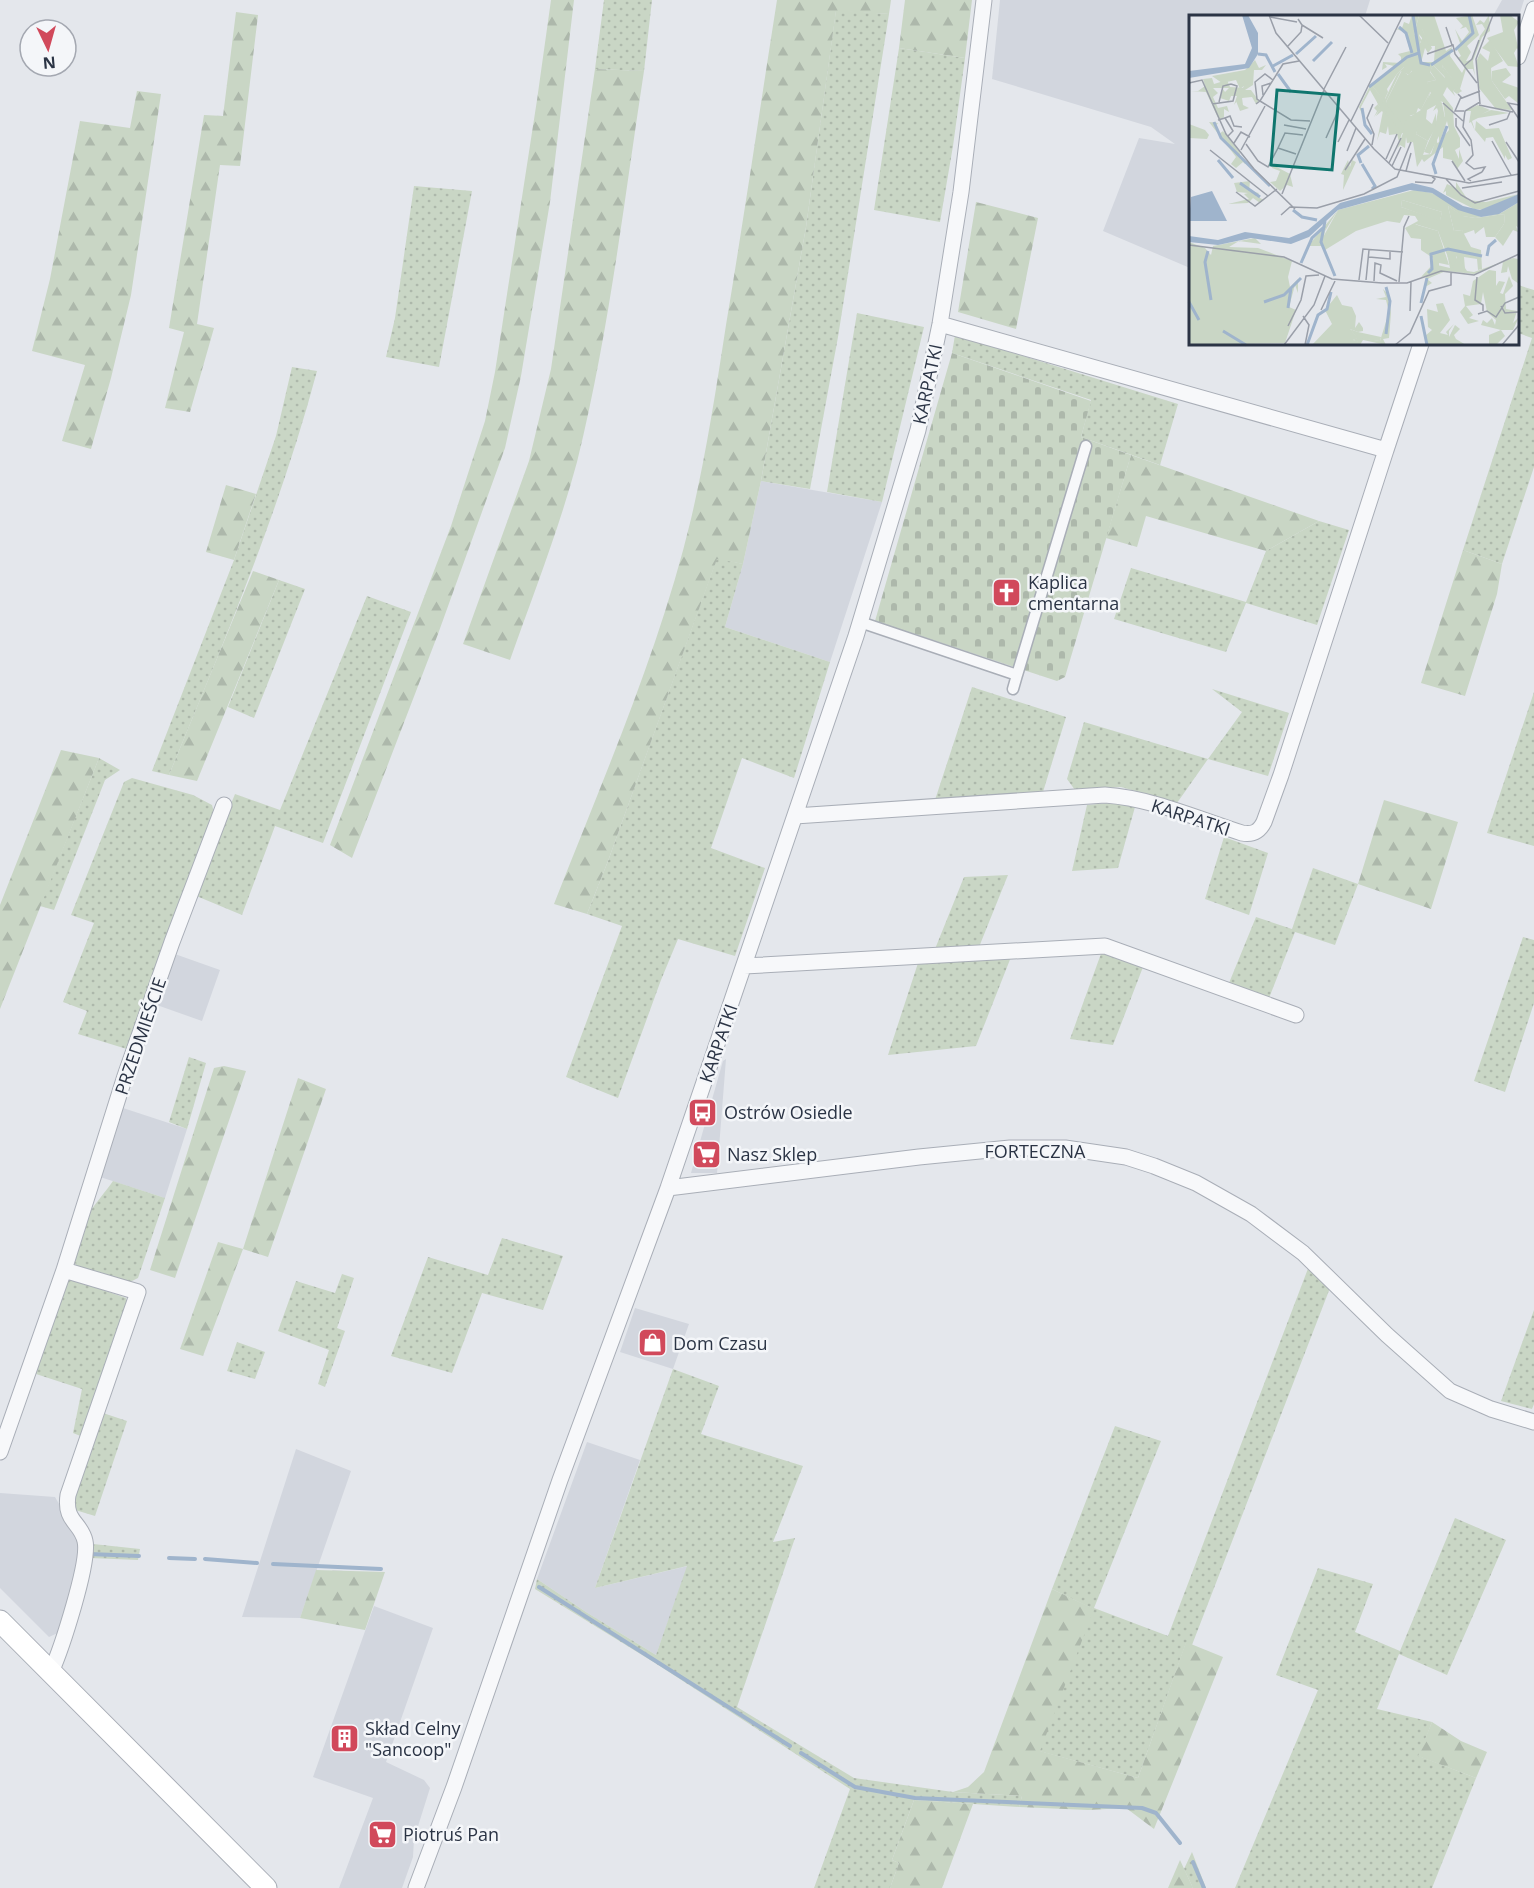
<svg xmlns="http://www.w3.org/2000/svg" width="1534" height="1888" font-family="'Open Sans',sans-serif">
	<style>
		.built { fill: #d2d6de }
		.grass { fill: url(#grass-dots) }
		.forest { fill: url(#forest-firs) }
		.cemetery { fill: url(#cemetery-stones) }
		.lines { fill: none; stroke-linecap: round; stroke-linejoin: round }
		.stream { stroke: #9fb4cc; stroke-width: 4 }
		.pedestrian-casing { stroke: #a9aeb7; stroke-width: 13 }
		.minor-casing { stroke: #a9aeb7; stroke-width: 17 }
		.secondary-casing { stroke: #a9aeb7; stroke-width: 23 }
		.pedestrian { stroke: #f7f8fa; stroke-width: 10 }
		.minor { stroke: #f7f8fa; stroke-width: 15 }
		.secondary { stroke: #fff; stroke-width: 21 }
		.labels { text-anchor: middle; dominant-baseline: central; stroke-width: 5; stroke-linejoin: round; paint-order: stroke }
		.street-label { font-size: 18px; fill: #2b3445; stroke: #f4f6f9 }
		.poi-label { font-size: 18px; fill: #2b3445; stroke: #f4f6f9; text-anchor: start }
		.inset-river { fill: none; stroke: #9fb4cc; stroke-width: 3 }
		.inset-road { fill: none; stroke: #9a9fa9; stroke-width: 1.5 }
		.view { fill: #0f766e; fill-opacity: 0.15; stroke: #0f766e; stroke-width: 3 }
		.inset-edge { fill: none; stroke: #2b3445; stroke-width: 3 }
	</style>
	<defs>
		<pattern id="grass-dots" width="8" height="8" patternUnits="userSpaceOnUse" patternTransform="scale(1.5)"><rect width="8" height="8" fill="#c9d6c5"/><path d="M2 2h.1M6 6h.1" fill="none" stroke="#adb8ab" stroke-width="1.8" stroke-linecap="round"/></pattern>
		<pattern id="forest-firs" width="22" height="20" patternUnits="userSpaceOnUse" patternTransform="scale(1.5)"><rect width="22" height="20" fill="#c9d6c5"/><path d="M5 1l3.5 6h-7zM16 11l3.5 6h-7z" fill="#adb8ab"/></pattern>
		<pattern id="cemetery-stones" width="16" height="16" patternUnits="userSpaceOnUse" patternTransform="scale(1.5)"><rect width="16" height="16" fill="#c9d6c5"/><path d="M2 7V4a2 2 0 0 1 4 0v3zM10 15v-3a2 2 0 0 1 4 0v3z" fill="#adb8ab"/></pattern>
	</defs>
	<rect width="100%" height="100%" fill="#e4e7ec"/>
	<path class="built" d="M1000 0H1370L1365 16H1190V268L1103 231 1139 138 1175 144 1151 127 992 79Z
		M1502 0H1524L1518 19V16H1493Z
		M761 481 882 502 830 662 725 627 743 564Z
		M172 953 220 970 202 1021 154 1004Z
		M726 1059 717 1173H691L723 1061Z
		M120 1107 187 1129 165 1198 97 1176Z
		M635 1308 689 1324 673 1369 620 1352Z
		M587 1442 640 1460 595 1588 688 1566 656 1655 586 1612 537 1579Z
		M296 1449 351 1471 300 1618 242 1617Z
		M0 1493 55 1497 79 1539 78 1565 60 1632 49 1637 0 1588Z
		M374 1606 433 1628 386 1762 424 1780 430 1788 414 1839 413 1857 402 1888H339L373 1798 313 1777Z"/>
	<path class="grass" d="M604 0H652L644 71 595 69Z
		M836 10 889 14 838 337 810 489 761 481 806 227Z
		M899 48 965 58 953 146 940 222 874 210Z
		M414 186 472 191 439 367 386 357 395 318Z
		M1518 285 1534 290V467L1502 564 1463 550 1532 338 1518 333Z
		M857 313 924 327 882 502 827 492Z
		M955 335 1178 404 1160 465 1081 437 1091 400 952 353Z
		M292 367 317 371C280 510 224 642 169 775L152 771 234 560 276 436Z
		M1319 521 1349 530 1317 625 1246 603 1226 652 1114 619 1131 568 1246 602 1266 551Z
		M717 558 743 564 725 627 830 662 794 778 742 758 711 848 765 868 735 956 678 939 661 980 618 1098 566 1077 622 926 587 914 608 861Z
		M279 580 305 589 254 718 228 707Z
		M367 596 411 612 323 843 275 826 242 915 194 895 235 794 280 810Z
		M972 687 1066 717 1043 792 935 800Z
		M1212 689 1289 713 1268 776 1208 759 1177 803 1121 787 1075 790 1067 779 1084 722 1208 759 1242 712Z
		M1534 692V846L1487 833Z
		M99 758 120 770 105 780 54 910 40 906Z
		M132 778 193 795 212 805 215 816 130 1050 78 1034 87 1011 63 1002 94 923 71 915 124 782Z
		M1121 802 1135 807 1118 868 1072 871 1087 805Z
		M1224 837 1268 853 1249 915 1205 899Z
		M1313 868 1358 884 1335 945 1295 932 1269 998 1229 983 1256 917 1292 929Z
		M1008 875 979 947 935 949 964 877Z
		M1523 937 1534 940V1003L1505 1092 1474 1081Z
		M1102 951 1143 967 1113 1045 1070 1039Z
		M1011 957 976 1046 888 1055 918 963Z
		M189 1057 206 1063 187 1129 169 1122Z
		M113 1181 165 1198 138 1278 128 1283 76 1266C65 1235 96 1205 113 1181Z
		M502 1238 563 1256 543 1310 482 1293 452 1373 391 1356 428 1257 488 1275Z
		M1309 1266 1330 1288 1192 1645 1186 1643 1138 1778 1039 1751 1093 1609 1052 1589 1115 1426 1161 1441 1094 1608 1168 1636Z
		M342 1274 354 1278 337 1328 345 1331 325 1387 318 1384 329 1350 278 1331 296 1281 335 1293Z
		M71 1279 126 1298 128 1305 83 1437 73 1433 82 1389 33 1373 62 1283Z
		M1534 1310V1404L1532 1409 1501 1401Z
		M237 1342 265 1352 255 1379 227 1371Z
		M673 1369 719 1386 701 1434 803 1466 773 1542 795 1538 737 1707 854 1778 953 1792 1022 1796 1019 1807 914 1800 892 1860 899 1863 890 1888H814L850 1789 655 1663 535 1589 537 1579 586 1612 656 1655 687 1566 595 1588Z
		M103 1413 127 1421 95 1516 72 1509 70 1502Z
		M1455 1518 1506 1540 1447 1675 1399 1654 1377 1709 1432 1722 1419 1756 1476 1778 1432 1888H1235L1318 1690 1276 1675 1318 1568 1373 1584 1355 1632 1400 1651Z
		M93 1544 140 1549 138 1560 90 1558Z
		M1192 1852 1206 1888H1193L1184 1869Z"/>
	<path class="forest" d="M551 0H574L550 202 521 376 505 448 438 634 352 858 330 845 451 526 485 421 495 372 537 100Z
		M777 0H891L889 14 836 11 806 227 761 481 743 564 717 559 608 861 587 914 554 904C603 779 660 649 691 519 706 455 716 390 726 325 744 217 760 108 777 0Z
		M905 0H972L965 58 899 48Z
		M236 12 258 15 240 166 220 165 197 324 214 328 190 412 165 408 184 332 169 328 204 115 223 116Z
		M595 69 644 71C624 201 609 333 577 462 559 529 533 595 510 660L463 644 529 461 551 369Z
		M137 91 161 94 131 295 111 378 91 449 62 441 85 365 32 351 50 279 80 121 130 128Z
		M976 202 1038 218 1016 329 958 312Z
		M1131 455 1319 521 1266 551 1146 516 1137 547 1106 538Z
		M226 485 256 494 234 560 206 552Z
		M1463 550 1502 564 1497 594 1465 696 1421 683Z
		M253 571 279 580 197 781 169 775Z
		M61 750 99 758 0 1009V905Z
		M1384 800 1458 822 1431 909 1358 884Z
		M224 1066 246 1071 175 1278 150 1270 214 1068Z
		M298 1078 326 1089 268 1257 243 1249 203 1356 180 1349 218 1242 243 1249Z
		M316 1570 385 1572 365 1630 300 1618Z
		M1052 1589 1094 1609 1040 1751 1138 1778 1186 1642 1223 1657 1154 1829 1126 1808 1088 1810 1019 1807 1022 1796 953 1792 968 1787 984 1772Z
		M1432 1722 1461 1741 1487 1752 1476 1778 1418 1756Z
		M914 1800 973 1804 942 1888H890L899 1863 892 1860Z
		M1180 1860 1193 1888H1168Z"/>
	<path class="cemetery" d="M952 353 1091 401 1081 437 1131 455 1065 677 1057 681 875 621Z"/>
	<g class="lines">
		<path class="stream" d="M89 1554 139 1556
			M169 1558 195 1559
			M205 1559 257 1563
			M273 1564 381 1569
			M539 1587 790 1746
			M801 1753 855 1787 915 1798 1142 1808 1156 1813 1180 1843
			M1193 1862 1204 1888"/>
		<defs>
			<path id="pedestrian" d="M860 622 1017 675 1086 446
				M1013 689 1017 675"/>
			<path id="minor" d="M1518 57 1534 9
				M1386 450 1421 344
				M795 816 1105 795C1151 798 1198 819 1242 833 1253 835 1259 832 1264 822L1281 775 1386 450 940 324
				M744 966 1105 946 1296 1015
				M668 1188 919 1157 1010 1148H1065L1126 1157 1154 1166 1196 1183 1251 1214 1303 1253 1387 1335 1450 1391 1491 1409 1534 1422
				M0 1452 64 1270 125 1076 172 942 224 805
				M51 1672C61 1650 90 1562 85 1541 81 1522 64 1522 68 1495L138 1292 64 1270
				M416 1888 454 1787 560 1480 668 1188 856 636 918 430 940 324 961 192 984 0"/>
			<path id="secondary" d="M0 1621 266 1888"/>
		</defs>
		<use href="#pedestrian" class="pedestrian-casing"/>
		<use href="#minor" class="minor-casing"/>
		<use href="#secondary" class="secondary-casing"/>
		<use href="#pedestrian" class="pedestrian"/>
		<use href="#minor" class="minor"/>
		<use href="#secondary" class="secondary"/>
	</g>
	<defs>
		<symbol id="church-square" viewBox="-11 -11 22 22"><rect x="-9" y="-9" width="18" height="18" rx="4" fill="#d1495b" stroke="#f4f6f9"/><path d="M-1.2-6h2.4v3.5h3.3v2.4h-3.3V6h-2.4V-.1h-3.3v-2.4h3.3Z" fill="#fff"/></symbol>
		<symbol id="bus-square" viewBox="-11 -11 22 22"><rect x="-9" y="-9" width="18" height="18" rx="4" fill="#d1495b" stroke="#f4f6f9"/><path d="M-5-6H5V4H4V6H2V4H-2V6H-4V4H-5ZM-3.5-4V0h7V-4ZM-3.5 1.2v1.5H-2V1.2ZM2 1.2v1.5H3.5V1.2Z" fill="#fff"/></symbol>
		<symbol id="supermarket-square" viewBox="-11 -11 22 22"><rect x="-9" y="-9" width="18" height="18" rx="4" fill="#d1495b" stroke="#f4f6f9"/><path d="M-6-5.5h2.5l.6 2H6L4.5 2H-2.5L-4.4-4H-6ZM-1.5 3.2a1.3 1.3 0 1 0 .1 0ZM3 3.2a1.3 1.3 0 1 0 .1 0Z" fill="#fff"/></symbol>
		<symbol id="shop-square" viewBox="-11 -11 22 22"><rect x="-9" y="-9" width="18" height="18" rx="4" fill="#d1495b" stroke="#f4f6f9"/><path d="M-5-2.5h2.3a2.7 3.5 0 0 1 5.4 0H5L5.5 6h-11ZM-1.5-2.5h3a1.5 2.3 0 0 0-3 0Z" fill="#fff"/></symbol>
		<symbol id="building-square" viewBox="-11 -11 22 22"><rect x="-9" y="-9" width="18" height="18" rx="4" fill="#d1495b" stroke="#f4f6f9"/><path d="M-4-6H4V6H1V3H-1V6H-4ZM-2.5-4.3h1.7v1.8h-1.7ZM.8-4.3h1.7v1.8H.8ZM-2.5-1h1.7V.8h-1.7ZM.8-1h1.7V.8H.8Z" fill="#fff"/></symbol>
	</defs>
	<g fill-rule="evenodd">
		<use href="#church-square" x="990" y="576" width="33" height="33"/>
		<use href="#bus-square" x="686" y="1096" width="33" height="33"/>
		<use href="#supermarket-square" x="690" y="1138" width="33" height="33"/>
		<use href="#shop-square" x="636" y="1326" width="33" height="33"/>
		<use href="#building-square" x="328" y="1722" width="33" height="33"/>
		<use href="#supermarket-square" x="366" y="1818" width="33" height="33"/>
	</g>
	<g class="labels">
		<g class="street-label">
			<text transform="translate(927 384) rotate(-78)">KARPATKI</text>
			<text transform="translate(1191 817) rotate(18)">KARPATKI</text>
			<text transform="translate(140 1036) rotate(-71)">PRZEDMIEŚCIE</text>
			<text transform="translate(718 1043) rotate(-71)">KARPATKI</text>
			<text x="1035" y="1151">FORTECZNA</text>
		</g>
		<g class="poi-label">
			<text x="1028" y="582">Kaplica<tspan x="1028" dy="21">cmentarna</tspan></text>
			<text x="724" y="1112">Ostrów Osiedle</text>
			<text x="727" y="1154">Nasz Sklep</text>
			<text x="673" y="1343">Dom Czasu</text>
			<text x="365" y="1728">Skład Celny<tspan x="365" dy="21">"Sancoop"</tspan></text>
			<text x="403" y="1834">Piotruś Pan</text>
		</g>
	</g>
	<g transform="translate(1189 15)">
		<rect width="330" height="330" fill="#e4e7ec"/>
		<path d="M223 0H230L225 20 228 26 232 28 229 20 233 25V14L243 33 239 38 236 33 232 48 217 47 209 39 221 36 216 17 207 14 213 13 215 7 220 9ZM219 52 223 55 220 60 212 56 197 87 222 101 232 95 242 75 227 119 239 126 234 140 242 139 248 122V128L255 125 254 132 235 147 233 144 228 152 224 127 218 128 217 122 216 133 211 130 208 134 214 118 209 119 193 96 187 101 191 93 188 87 195 86 182 69 185 67 196 84 208 59 215 52ZM23 63 25 69 38 65 41 72 57 73 45 90 48 81H42L40 86 31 83 34 74 36 77 40 73H24L29 78 24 82 29 93 38 91 40 97 35 94V102L30 105 17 77 2 76H9L16 71 14 64ZM289 90 301 95 293 99 302 95 320 98 289 103 283 106 286 116 282 107 280 108 282 96H276ZM20 107 29 108 26 112 30 119 34 116 51 138V144L59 147 56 149 54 147 47 153 42 149 47 142ZM0 109 16 115 20 120 18 124 0 123ZM159 145 161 152 163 145 167 147 154 175 155 160 152 159ZM84 150 101 159 104 172 98 170 91 176 81 167 87 166 91 156 83 153ZM61 166 60 176 70 178 67 181 75 185 71 188 64 183 59 188 39 189 60 184 55 179 59 178 48 177 45 168ZM267 167 279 185 297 187 330 179 295 195 285 194 257 180V176L254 178 258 169 267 173ZM225 175 243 178 292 202 312 198 330 187V213L327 211 329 217 324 215 314 231 306 222 315 209 316 199 286 203 273 201 259 191 265 216 273 215 282 232 292 235 293 254 289 255 288 244 275 242 276 254 267 241V254L263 253 249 216 226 209 232 214V224L222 223 216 213 229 206 226 201 215 200 211 208 198 206 167 216 136 235 132 226 149 195ZM213 185 253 197 251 205 212 192ZM161 314 169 317 192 322 191 326 172 324V328L164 325 168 323Z" fill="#c9d6c5" fill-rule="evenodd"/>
		<path d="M230 0H245L257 36 263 32 261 41 273 58 276 52 269 43 272 41 268 34 272 31 266 14 273 26 280 17 277 12 271 14 274 11 267 3 283 0 290 20 278 31 282 37 277 46 283 45 291 21 296 14 293 9 287 10 291 5 295 8 300 0 301 16 293 22 284 46 286 61 284 54H277L271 74 277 80 273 76 268 79 264 76 268 71 253 50 257 63 244 50 241 57 247 65 238 67 242 75 232 95 243 76 253 88 256 103 252 104 248 93 244 96 247 90 238 95 237 104 243 109 247 98V112L239 126 227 119 232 95 229 93 227 99 219 101 215 110 207 101 215 112 210 127 208 119 200 120 199 111 197 119 191 117 188 126 194 96 211 115 195 94 197 89 206 101 197 87 213 55 219 60 223 56 215 52 208 59 198 74 199 77 192 92 189 90 192 93 185 102 188 96 185 93 189 89 181 75 172 92 175 104 170 92 182 69 195 85 184 69 205 51 196 49 198 52 193 55 194 47 212 48V38L215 43 219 42 217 47H245L246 31H240L233 14 236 27 230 19 232 31 224 25ZM311 0H321L330 7 325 15 330 36 328 33 325 38 330 52 319 51 298 23 314 17ZM66 45 70 53 77 50 73 55H65L64 70 56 75H62L70 86 67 89 63 82 53 83 54 90 60 93 51 96 47 86 55 71 51 74 47 65 33 68 23 61 56 55ZM287 106 297 114 310 113 323 143 319 145 316 140V144L304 122 297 123 296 127 286 115ZM149 195 136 216 133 231H119ZM66 223 72 229 50 226 40 232 69 233 103 246 99 262 101 272 109 264V278L106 270 100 292 107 295 96 328 0 330V227L16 233 22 240 24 231ZM258 239 264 253 268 241 278 256 285 257 324 243 329 244 330 269 323 264 319 251 318 257 312 258 314 247 285 259 257 256 238 264 243 268 236 272 237 261 232 262 244 249 261 253ZM300 255 307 256V271L310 266 316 267 311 278 314 279 320 261 324 271 316 279 317 294 328 296 324 308 330 302 324 315H312L316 321 307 330H300V320L312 315 292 310 294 305 298 308 303 303 306 310 307 305 298 297 294 277 292 289 277 291 284 300 280 303 290 306 279 309 271 297 276 291 274 279 281 281 284 266ZM194 274 200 280 202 298 200 323 194 324 197 330 174 325 171 330H123L143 309 136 295 148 280 153 290 163 292 167 301 166 313 170 307 174 313V316L169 317 161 314 169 323 164 325 171 327 172 323 191 326 200 297 197 285 187 284 197 282ZM254 288 261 305 251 318 259 320 257 317 265 309 260 316V322L266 310 271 314 265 320 267 324 277 330H236V321L243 315 239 312 238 294 249 297 247 289Z" fill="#c9d6c5"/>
		<path d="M317 53 322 60 313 67 330 73V89L320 81 316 84 303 66V56Z" fill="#c9d6c5"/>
		<path d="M301 25 314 46 302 53 303 66 323 95 307 94 290 73 287 47 291 38 299 46 301 37 293 33ZM244 50 256 63 253 50 269 71 264 76 266 81 258 72 254 80 264 93 265 111 271 123V132L266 135 270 144V134L274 146 268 154 263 145 254 143V122L260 115 258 106 250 129V121L241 139 235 137 246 112 250 91 252 103 256 102 254 87 246 85 239 73 238 67 247 65 241 56ZM213 185 253 197 251 206 212 192ZM259 191 274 201 286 203 316 199 315 209 306 222H297L295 212 286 219 285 215 274 219 273 215 265 216ZM225 209 249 216 260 250 250 248V253L244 254V243L232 235V215Z" fill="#c9d6c5"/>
		<path d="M53 0H59L69 18V39L60 53 0 63V56L56 49 63 33ZM223 168 244 173 274 191 291 195 330 179V187L310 199 292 202 269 195 243 178 221 175 149 195 120 222 102 229 62 223 29 230 0 227V221L29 225 56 217 100 223 119 215 151 188ZM23 176 38 206H0L2 182Z" fill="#9fb4cc"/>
		<path class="inset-river" d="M210 12 217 18 223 38M266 35 284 18 280 0M230 38 232 48 241 50M69 39 77 40 86 57M107 39 127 21M124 46 143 27M242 50 264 35M84 51 104 40M89 59 102 77M180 72 218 42 230 38 224 0M173 93 176 110 183 119M25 107 32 123 81 171M29 145 44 163M172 148 169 140 180 131M173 149 186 171 183 174M247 159 244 149 258 111M51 168 71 182M104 195 113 202 128 205M136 206 132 227 146 261M19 236 16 247 22 285M298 241 300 231 307 225M112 248 123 223 136 211M239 258 243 254 242 239 259 234 293 241M0 287 10 305M75 287 95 280 112 263M232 288 238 263M99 293 102 273M232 301 238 330M34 316 57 330M197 319 201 286 197 272M118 330 129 300 138 294 142 277"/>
		<path class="inset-road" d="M80 0 87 18 185 134 206 154 280 168 330 159M170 0 199 28M81 2 108 7M113 10 134 23M257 12 263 30M99 31 112 17 113 10 109 4M238 39 264 30 266 39 288 68M275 51 283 44 290 25M84 65 76 59 66 67 68 84 71 86 94 49 110 46M0 68 13 65 37 119 65 154 106 194M135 74 157 32M269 79 273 83 291 76M74 80 73 71 82 68M272 82 266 96H275M30 87 34 71 42 69M291 87 276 96 274 112 282 125 284 140 277 148 285 154 296 152 293 157M254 88 274 106M23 89 44 86 48 71 42 69M67 89 71 86 102 105 121 106M291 89 287 44 304 0M290 90 324 97M330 90 319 88 330 104M36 103 41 101 45 111 53 112M267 103V111L281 131M29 105 36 103 44 116 39 121M162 106 214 0M95 110 117 114M300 110 318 104 321 97M137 123 150 94M303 126 322 160M149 127 160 105M317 127 330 147M45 128 52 117 61 122M57 129 69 146 79 152 89 133M183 130 185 119 178 103 184 89M21 135 79 181M52 135 76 91M158 136 167 113M107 139 89 133 96 118 114 120M197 144 208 119M263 146 276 166M200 148 212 123M203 151 212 132M156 155 176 124M217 156 222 138M257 164 272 180 286 188 330 176M282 166 279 164 293 157M226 167 243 168 246 164 243 162M273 173 313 167M47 177 66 191 88 174M93 179 135 75M92 200 101 192 128 193 175 179 208 162 222 127M0 230 95 242 143 264 193 268H218L252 256 285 260 330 239M180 242 201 244V237M288 262 286 285 294 290V296M170 265 174 234 214 237M177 265 180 235M185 266 186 248 192 250 191 258 208 266M210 267 215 212 220 201M312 291 316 298 329 297M132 295 146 266M221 296 222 267M289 299 298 296 307 302 316 288 330 282M114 301 120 310 116 330M99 311 112 285 117 261 130 260M95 330 125 290 136 261M206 330 221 318 240 276 262 270V258M313 330 330 310"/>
		<path class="view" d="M88 75 150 80 143 155 82 150Z"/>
		<rect width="330" height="330" class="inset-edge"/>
	</g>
	<g transform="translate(48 48) rotate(175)"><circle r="28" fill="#f4f6f9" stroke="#a4a8b1" stroke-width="1.5"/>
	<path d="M0-4.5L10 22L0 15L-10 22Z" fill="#d1495b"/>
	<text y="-9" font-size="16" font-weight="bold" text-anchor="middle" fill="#2b3445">N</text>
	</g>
</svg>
